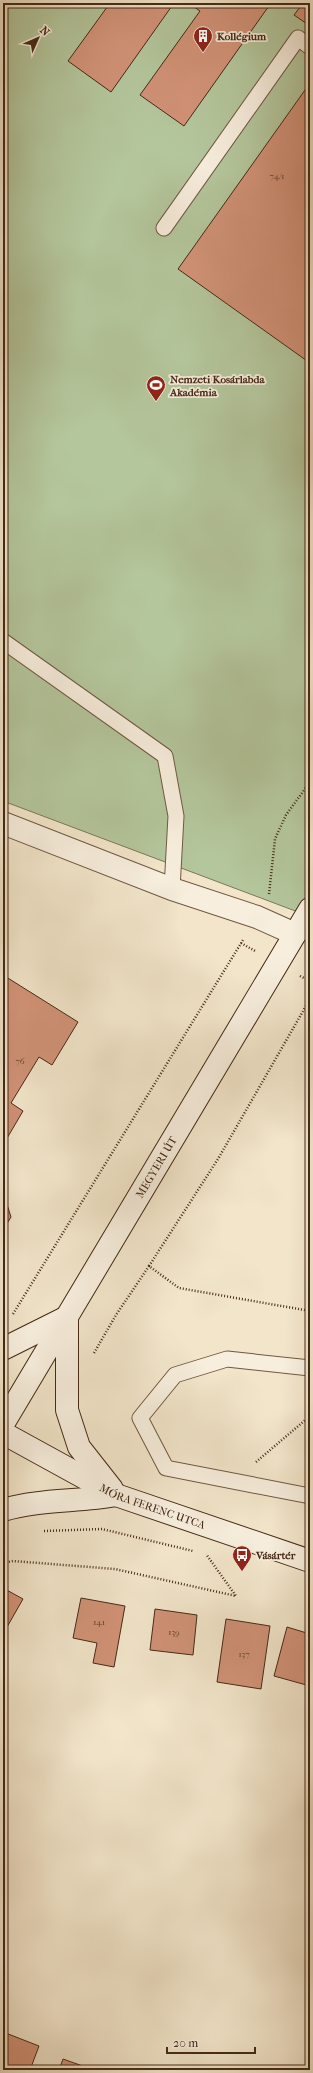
<svg xmlns="http://www.w3.org/2000/svg" width="313" height="2073" font-family="'IM FELL French Canon',serif">
	<style>
		.green { fill: #b4c69c; stroke: #7c7859 }
		.building { fill: #d19277; stroke: #442916 }
		.lines { fill: none; stroke-linecap: round; stroke-linejoin: round }
		.lane-casing { stroke: #705843; stroke-width: 17 }
		.street-casing { stroke: #705843; stroke-width: 24 }
		.secondary-casing { stroke: #442916; stroke-width: 24 }
		.path { stroke: #442916; stroke-width: 2.5; stroke-dasharray: 1 2; stroke-linecap: butt }
		.lane { stroke: #f7eedd; stroke-width: 15 }
		.street { stroke: #f7eedd; stroke-width: 22 }
		.secondary { stroke: #f7eedd; stroke-width: 22 }
		.labels { text-anchor: middle; dominant-baseline: central; stroke-width: 3.5; stroke-linejoin: round; paint-order: stroke }
		.number-label { font-size: 9px; fill: #67432e }
		.poi-label { font-size: 11px; font-weight: bold; fill: #442916; stroke: #f7eedd; text-anchor: start }
		.street-label { font-size: 11px; fill: #442916; stroke: #f7eedd }
	</style>
	<rect width="100%" height="100%" fill="#f2e5ca"/>
	<filter id="stains"><feTurbulence type="fractalNoise" baseFrequency=".005" numOctaves="4"/><feColorMatrix values="0 0 0 0 .2 0 0 0 0 .09 0 0 0 0 .02 0 0 0 .5 -.17"/></filter>
	<radialGradient id="worn" r=".72"><stop offset=".6" stop-color="#630" stop-opacity="0"/><stop offset="1" stop-color="#630" stop-opacity=".3"/></radialGradient>
	<path class="green" d="M3 3H310V909L306 915 3 801Z"/>
	<path class="building" d="M110 3H174L111 92 68 61Z
		M188 3H271L184 126 140 95 200 11Z
		M303 3H310V26L294 15Z
		M310 83V363L178 269Z
		M3 975 78 1022 52 1065 39 1057 11 1103 23 1111 3 1145Z
		M3 1192 11 1217 3 1230Z
		M3 1588 23 1599 3 1634Z
		M81 1598 125 1606 114 1667 93 1663 97 1643 73 1638Z
		M155 1609 197 1615 193 1655 150 1650Z
		M226 1619 270 1626 261 1689 217 1682Z
		M287 1627 310 1634V1686L274 1676Z
		M3 2032 39 2046 30 2070H3Z
		M63 2059 94 2070H59Z"/>
	<g class="lines">
		<defs>
			<path id="lane" d="M164 228 298 38 310 47
				M3 641 165 756 176 816 172 889
				M310 1368 227 1359 175 1375 140 1418 166 1468 310 1496"/>
			<path id="street" d="M3 823 172 889 257 917 295 934"/>
			<g id="secondary">
				<path d="M3 1349 67 1317V1410L79 1447 112 1489"/>
				<path id="s1" d="M3 1424 310 909"/>
				<path id="s2" d="M3 1433 116 1495 310 1561"/>
				<path d="M3 1510C40 1499 79 1502 116 1495"/>
			</g>
		</defs>
		<use href="#lane" class="lane-casing"/>
		<use href="#street" class="street-casing"/>
		<use href="#secondary" class="secondary-casing"/>
		<path class="path" d="M269 894 275 839 286 815 310 782
			M241 943 255 951
			M300 976 310 981
			M149 1266 218 1159 310 999
			M13 1314 243 940
			M94 1353 116 1315 149 1266 179 1288 310 1311
			M256 1462 310 1416
			M44 1531 102 1529 193 1551
			M3 1563 13 1561 115 1569 236 1596 206 1554"/>
		<use href="#lane" class="lane"/>
		<use href="#street" class="street"/>
		<use href="#secondary" class="secondary"/>
	</g>
	<defs>
		<symbol id="building-pin" viewBox="-11 -11 22 30"><path d="M0 17L-7.5 6A9.5 9.5 0 1 1 7.5 6Z" fill="#8f2418" stroke="#f7eedd"/><path d="M-4-6H4V6H1V3H-1V6H-4ZM-2.5-4.3h1.7v1.8h-1.7ZM.8-4.3h1.7v1.8H.8ZM-2.5-1h1.7V.8h-1.7ZM.8-1h1.7V.8H.8Z" fill="#fff"/></symbol>
		<symbol id="stadium-pin" viewBox="-11 -11 22 30"><path d="M0 17L-7.5 6A9.5 9.5 0 1 1 7.5 6Z" fill="#8f2418" stroke="#f7eedd"/><path d="M0-5a6.5 5 0 1 0 0 10a6.5 5 0 1 0 0-10ZM-3.5-1.8h7v3.6h-7Z" fill="#fff"/></symbol>
		<symbol id="bus-pin" viewBox="-11 -11 22 30"><path d="M0 17L-7.5 6A9.5 9.5 0 1 1 7.5 6Z" fill="#8f2418" stroke="#f7eedd"/><path d="M-5-6H5V4H4V6H2V4H-2V6H-4V4H-5ZM-3.5-4V0h7V-4ZM-3.5 1.2v1.5H-2V1.2ZM2 1.2v1.5H3.5V1.2Z" fill="#fff"/></symbol>
	</defs>
	<g fill-rule="evenodd">
		<use href="#building-pin" x="192" y="25" width="22" height="30"/>
		<use href="#stadium-pin" x="145" y="374" width="22" height="30"/>
		<use href="#bus-pin" x="231" y="1544" width="22" height="30"/>
	</g>
	<g class="labels">
		<g class="number-label">
			<text x="277" y="176">74/1</text>
			<text x="20" y="1061">76</text>
			<text x="99" y="1622">141</text>
			<text x="174" y="1632">139</text>
			<text x="244" y="1654">137</text>
		</g>
		<g class="poi-label">
			<text x="217" y="36">Kollégium</text>
			<text x="170" y="379">Nemzeti Kosárlabda<tspan x="170" dy="13">Akadémia</tspan></text>
			<text x="256" y="1555">Vásártér</text>
		</g>
		<g class="street-label">
			<text stroke="none"><textPath href="#s1" startOffset="299">MEGYERI ÚT</textPath></text>
			<text stroke="none"><textPath href="#s2" startOffset="167">MÓRA FERENC UTCA</textPath></text>
		</g>
	</g>
	<rect width="313" height="2073" fill="none" stroke="#f2e5ca" stroke-width="16"/>
	<rect x="4" y="4" width="305" height="2065" fill="none" stroke="#442916" stroke-width="2"/>
	<rect x="8" y="8" width="297" height="2057" fill="none" stroke="#442916"/>
	<g transform="translate(38 38) rotate(45)" stroke="#f7eedd" stroke-width="3" paint-order="stroke">
	<path d="M0-3L7 15L0 10L-7 15Z" fill="#442916"/>
	<text y="-6" font-size="11" font-weight="bold" text-anchor="middle" fill="#442916">N</text>
	</g>
	<path d="M167 2047v6h88v-6" fill="none" stroke="#442916" stroke-width="2"/>
	<text x="173" y="2047" font-size="12" fill="#442916" stroke="#f7eedd" stroke-width="3" paint-order="stroke">20 m</text>
	<rect width="100%" height="100%" filter="url(#stains)"/>
	<rect width="100%" height="100%" fill="url(#worn)"/>
</svg>
